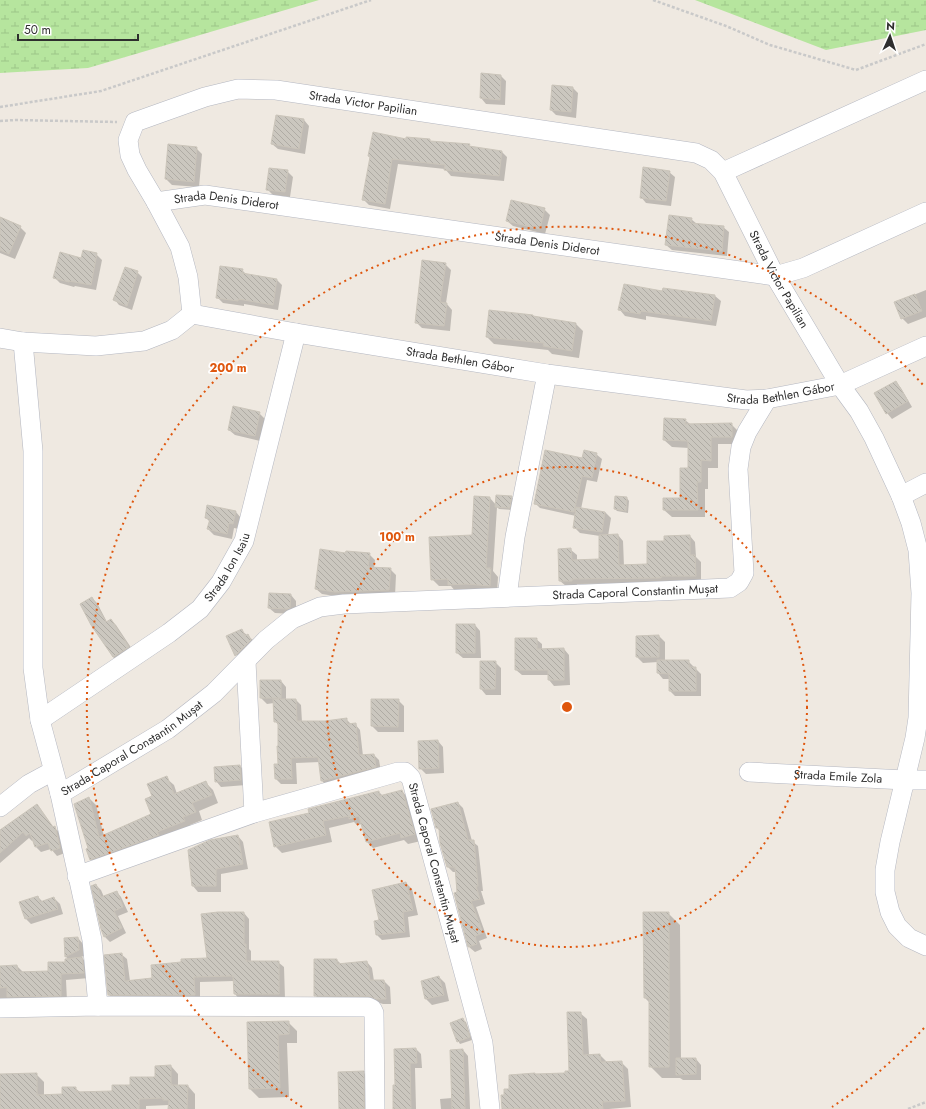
<svg xmlns="http://www.w3.org/2000/svg" width="926" height="1109" font-family="Jost,sans-serif">
	<style>
		.wetland { fill: url(#wetland-marsh) }
		.shadow { fill: #0003 }
		.building { fill: url(#building-back-hatch); stroke: #cbc5ba }
		.lines { fill: none; stroke-linecap: round; stroke-linejoin: round }
		.minor-casing { stroke: #b4b7c1; stroke-width: 20 }
		.path { stroke: #c9c9c9; stroke-width: 2.5; stroke-dasharray: 3 2; stroke-linecap: butt }
		.minor { stroke: #fff; stroke-width: 19 }
		.ring { fill: none; stroke: #df570e; stroke-width: 2; stroke-dasharray: 2 4 }
		.labels { text-anchor: middle; dominant-baseline: central; stroke-width: 3.5; stroke-linejoin: round; paint-order: stroke }
		.street-label { font-size: 12px; fill: #2e2e2e; stroke: #fff }
		.centre { fill: #df570e; stroke: #fff; stroke-width: 2 }
		.ring-label { font-size: 12px; text-anchor: middle; font-weight: bold; fill: #df570e; stroke: #fff; stroke-width: 3.5; stroke-linejoin: round; paint-order: stroke }
	</style>
	<defs>
		<pattern id="wetland-marsh" width="20" height="14" patternUnits="userSpaceOnUse"><rect width="20" height="14" fill="#b6e59e"/><path d="M1 5h8M5 5V1M11 12h8M15 12V8" fill="none" stroke="#9dc588"/></pattern>
		<pattern id="building-back-hatch" width="6" height="6" patternUnits="userSpaceOnUse"><rect width="6" height="6" fill="#cbc7bf"/><path d="M-1 5l2 2M0 0l6 6M5-1l2 2" fill="none" stroke="#afaba4"/></pattern>
	</defs>
	<rect width="100%" height="100%" fill="#efe9e1"/>
	<path class="wetland" d="M0 0H319L88 68 0 73Z
		M695 0H926V30L826 50Z"/>
	<path class="shadow" d="M482 75H500L506 81 505 105 486 104 481 98Z
		M573 88 578 93 576 118 556 115 551 110Z
		M304 120 309 126 305 154 278 149 272 144Z
		M407 140H429L431 142 469 145 472 148 502 152 507 157 504 181 451 176 445 169 398 164 390 209 369 205 364 200 371 157Z
		M196 148 202 154 199 187 172 185 166 179Z
		M287 171 293 177 290 197 273 195 267 189Z
		M669 172 675 177 671 206 646 203 641 197Z
		M544 209 550 215 545 234 513 226 507 221Z
		M0 217 20 227 26 233 15 259 0 253Z
		M691 219 697 224 723 227 729 232 727 256 672 250 666 245Z
		M96 254 102 260 96 290 75 286 74 287 60 283 54 277 82 260Z
		M445 264 451 270 446 303 452 310 450 331 422 328 416 322Z
		M242 270 247 275 277 280 282 285 278 310 244 304V306L223 303 217 297Z
		M137 272 142 277 132 310 119 305 115 300Z
		M926 290V317L908 324 902 318 896 302Z
		M663 292 695 293V292L715 296 721 301 716 326 646 316V320L625 316 620 310Z
		M534 318 576 324 583 331 579 358 552 354 548 350 494 344 487 337Z
		M896 382 901 388 912 407 892 419 887 413Z
		M259 413 265 419 260 441 235 435 229 430Z
		M685 420 690 424H731L739 432V444H718V468H708V489H705V517H672L664 510 681 499 689 469V448L672 447 664 440Z
		M596 454 602 459 597 482 587 480 581 509 605 512 611 518 608 536 618 535 623 541 624 566 648 565 665 542 690 536 695 542 696 557 701 562V581L666 583 577 584V586H566L560 581 571 550 577 555V561L600 560V536L580 533 574 527 576 516 540 508 535 503 583 460Z
		M511 497 514 499 512 510 499 509 497 507 493 571 498 577 497 593 456 592 451 586H439L432 579 473 536 490 498 496 505Z
		M627 498 629 501 628 513 617 511 615 509Z
		M236 512 241 518 239 529 234 528 232 539 214 535 208 529 210 522 206 518Z
		M346 554H369L375 560 374 568 390 569 396 575 395 596 341 597 322 594 316 589Z
		M291 595 296 601V613L293 614 275 613 269 608Z
		M92 598 97 603 107 622 111 620 116 625 134 652 118 662 113 657 92 624Z
		M475 625 480 631 481 658H463L457 653Z
		M241 630 254 641 242 660 236 655 228 636Z
		M659 636 665 642V661H688L701 674V696H675L670 691V679H663L658 673V662L643 663 637 657Z
		M536 639 542 644V650L564 649 569 655 570 685 554 686 549 680V675H522L516 670Z
		M495 662 501 668V695H486L481 689Z
		M281 681 286 687V700H296L301 705 302 722H325L346 719 352 725 355 724 360 730 363 756 374 755 379 760 381 772 327 786 322 781 320 762 296 763 297 784H281L276 779 275 765H279V726L275 721 274 703 267 704 261 698Z
		M398 700 404 706V732H378L372 726Z
		M438 741 443 747 444 773 426 774 420 768Z
		M240 766 246 772V785L221 787 216 781Z
		M166 778 174 785 177 794 205 782 213 790 218 803 199 811 202 820 190 825 191 829 98 866 91 859 89 848V798L96 805 104 836 153 815V797Z
		M402 791 408 798 421 841 408 844 404 840 373 848 366 841 362 824 357 825 354 822 329 828 332 842 282 853 275 846 310 814 379 792 383 796Z
		M458 803 463 808 472 841 478 846 483 891H481L485 904 476 907 487 938 479 941 482 949 475 952 469 947 455 893 458 892 457 872H453L448 867 440 831 437 828Z
		M36 805 54 828 61 833 65 853 57 856 51 849 41 852 36 847 33 840 32 841 29 838 0 863V832Z
		M238 836 243 842 248 869 221 874V892H198L193 886 189 851Z
		M406 883 412 889 418 915 408 917 410 937 382 940 377 935 380 921Z
		M96 885 101 890 104 897 117 892 121 897 128 912 118 916 126 933 110 942 105 937 102 929Z
		M38 897 43 902 54 898 60 904 63 914 31 924 26 919Z
		M244 913 249 919V949L251 951V962H278L284 967 285 999 240 1000 235 994 234 981 200 982V1001L115 1000 109 995 121 954 127 959 130 981 154 978 208 959Z
		M668 913 680 925 681 1059H696L701 1065V1080H683L680 1078H662L650 1066V1003L645 998Z
		M78 938 83 944 84 956 81 957 88 964 89 978 66 980 67 1001 0 1003V967L17 966 23 972H49L66 963 68 959 66 957 65 939Z
		M337 960 342 965 367 962 372 968 374 981H384L390 987 391 1004H383L374 1001H321L315 995Z
		M439 977 445 983 449 1001 432 1005 426 999 422 982Z
		M580 1013 587 1019 589 1055H600L607 1062H621L628 1069 631 1107 609 1109H503L505 1096 510 1090 535 1074 537 1075 566 1074 570 1072Z
		M463 1020 466 1022 472 1040 460 1044 458 1041Z
		M288 1022 297 1031V1043H287L289 1097 259 1098 250 1089 248 1023Z
		M416 1049 421 1054 422 1068H415L416 1109H394L396 1086Z
		M463 1050 468 1056 470 1109H441L440 1099 452 1098Z
		M171 1066 178 1074V1086H188L195 1094V1109H169V1105L146 1106V1109H0V1075L36 1074 44 1082V1096L63 1095 75 1088 80 1092H113L156 1078Z
		M363 1072 372 1081 373 1109H340Z"/>
	<path class="building" d="M481 73 501 75 500 100 480 98Z
		M552 85 573 87 571 112 550 110Z
		M276 115 304 119 299 149 271 144Z
		M373 132 406 139V137L430 139V141L470 144 469 146 502 151 499 176 444 170 445 165 392 159 385 204 362 200 370 157 368 156Z
		M168 144 197 147 194 182 165 179Z
		M643 167 670 171 666 201 640 198Z
		M269 168 288 170 285 192 266 190Z
		M511 200 545 208 540 229 506 221Z
		M669 215 692 218 691 223 724 226 722 251 665 245Z
		M0 217 21 226 9 254 0 250Z
		M83 250 97 253 91 285 69 281V282L53 278 60 252 81 258Z
		M422 260 446 263 440 302 447 303 444 326 415 323Z
		M220 266 243 269 242 273 277 279 273 305 238 299V301L216 298Z
		M125 267 138 271 127 306 113 300Z
		M624 284 662 291 663 288 715 295 711 321 641 311 640 314 618 310Z
		M915 294 922 311 901 319 894 302Z
		M489 310 533 315V316L576 323 572 351 543 346 544 343 486 337Z
		M896 381 908 401 886 414 874 393Z
		M233 406 260 412 255 436 228 430Z
		M664 418 686 419 685 424 732 423V437H711V461L701 460V482H697L698 510H663V498H680V468H688V441L663 440Z
		M545 450 582 458 584 450 597 453 592 478 582 476 574 512 534 504Z
		M496 495 512 496 510 508 495 507Z
		M474 496 490 497 486 568H491L490 586 466 584 448 585V579L431 580 429 537 472 535Z
		M615 496 627 497 626 511 614 509Z
		M207 505 236 511 233 524 229 523 227 534 207 529 210 519 205 518Z
		M576 507 605 512 602 532 573 528Z
		M618 534 619 565 647 564V541H664V536L690 535V555H695L696 576H661V578L572 579V581H559L558 549 571 548 572 560 599 559V535Z
		M320 549 345 553 346 551 370 553 368 567 391 568 389 590 335 592 315 589Z
		M269 593 291 594 290 608 287 609 268 608Z
		M92 597 106 622 111 619 129 647 113 657 91 625 80 604Z
		M456 624H475V653H456Z
		M242 629 245 636 248 634 251 640 235 656 226 636Z
		M659 635V657H636V636Z
		M515 638H537V649L564 648V680H548V670H515Z
		M657 660H689V667H696V691H669V674L657 673Z
		M480 661H496L495 689H480Z
		M260 680H281V698H260Z
		M273 699H296L297 721H325L347 718V724L356 723 359 755 374 754 376 767 321 781 318 757 291 758 292 779H275L274 764H278L277 746H278V722H274Z
		M371 699H399L398 727 371 726Z
		M438 740 439 768 419 769 418 741Z
		M240 765 241 780 215 782 214 767Z
		M167 776 174 794 206 781 212 795 192 803 196 812 183 817 185 821 157 832 159 835 90 860 86 849 88 848 74 804 89 797 99 837 151 814 145 799 152 796 147 784Z
		M402 790 415 834 401 838 400 833 366 842 359 816 349 819V816L323 821 326 835 274 847 269 822 309 813 308 809 379 791V796Z
		M458 802 468 840H474L478 886H476L480 899 471 901 483 933 475 936 477 944 468 947 454 893 457 892 455 867H447L440 843 439 828H436L431 809Z
		M37 804 53 827 55 826 60 848 51 851 48 843 35 847 30 833 26 836 23 832 0 853V830Z
		M238 835 243 864 216 869V886H192L188 850 210 840Z
		M406 882 413 910 403 912 405 932 376 935 374 921 379 920 372 890Z
		M96 884 101 897 117 891 123 907 114 911 122 928 104 937 101 929 91 886Z
		M38 896 40 902 54 897 58 909 25 919 19 902Z
		M218 912H244V944H246V961H279V994H234L233 976 194 977 195 995H108L104 955 122 953 125 981 152 978 151 965 181 962V959L207 958 201 914Z
		M643 912H669V1067H649V998H644Z
		M78 937 79 950 65 957 64 938Z
		M82 957 84 973 61 974V996L7 997V987L0 988V966L17 965 18 972 48 971V962H65V959Z
		M314 959H337V964L367 961 370 980H384L386 999H376L368 996H314Z
		M439 976 444 995 425 999 421 981Z
		M567 1012H581L583 1055 600 1054 601 1062 622 1061 625 1101 602 1102 603 1109H533V1108L502 1109 501 1095H504V1089H509V1075L535 1073V1074L565 1073V1071H569Z
		M463 1018 470 1037 457 1042 450 1023Z
		M289 1021V1034L278 1035 280 1088 249 1089 247 1022Z
		M416 1048 417 1063H410L411 1109H393V1085H395L394 1049Z
		M463 1049 465 1109H452L450 1050Z
		M676 1058H696V1074L676 1075Z
		M171 1065V1085H188L187 1109H168L169 1100H163V1098L139 1099V1109H0V1074L37 1073V1095L62 1094V1087H76V1092L112 1091V1085H130V1077H155V1066Z
		M364 1071V1109H339L338 1072Z"/>
	<g class="lines">
		<defs>
			<g id="minor">
				<path d="M723 172 926 80"/>
				<path id="s1" d="M156 202 205 195 775 276 803 268 926 212"/>
				<path id="s2" d="M192 314 188 277 180 247 156 202 137 170 130 155 128 140 135 122 205 97 238 89 276 90 696 153 711 160 723 172 775 276 840 385 859 411 874 438 901 496 911 523 918 550 921 593 918 718 915 738 890 842 885 870V892L890 912 897 926 909 938 926 946"/>
				<path id="s3" d="M192 314 296 333 547 374 746 400 767 399 840 385 926 346"/>
				<path d="M0 338 23 342 96 346 144 341 172 330 192 314"/>
				<path d="M23 342 33 451V668L40 720 60 794"/>
				<path d="M901 496 926 483"/>
				<path d="M507 597 515 537 547 374"/>
				<path d="M246 662 254 813"/>
				<path id="s4" d="M40 720 169 633 200 609 221 582 244 541 296 333"/>
				<path id="s5" d="M749 772 905 780H926"/>
				<path d="M0 807 29 784 53 771"/>
				<path id="s6" d="M77 876 254 813 398 772H405L411 778 483 1043 490 1109"/>
				<path id="s7" d="M98 1006 92 940 60 794 168 729 214 693 266 640 292 619 320 607 344 604 730 588 739 582 744 573 738 469 741 447 747 432 767 399"/>
				<path d="M0 1008 98 1006 368 1007 372 1009 374 1013 375 1109"/>
			</g>
		</defs>
		<use href="#minor" class="minor-casing"/>
		<path class="path" d="M653 0 726 26 770 45 856 70 926 44
			M0 107 101 91 371 0
			M0 121 15 120 117 122
			M908 1109 926 1102"/>
		<use href="#minor" class="minor"/>
	</g>
	<g class="ring">
		<circle cx="567" cy="707" r="240"/>
		<path d="M924 1028A480 480 0 0 1 832 1107M302 1107A480 480 0 1 1 924 386"/>
	</g>
	<g class="labels">
		<g class="street-label">
			<text stroke="none"><textPath href="#s2" startOffset="442">Strada Victor Papilian</textPath></text>
			<text stroke="none"><textPath href="#s1" startOffset="71">Strada Denis Diderot</textPath></text>
			<text stroke="none"><textPath href="#s1" startOffset="395">Strada Denis Diderot</textPath></text>
			<text stroke="none"><textPath href="#s2" startOffset="933">Strada Victor Papilian</textPath></text>
			<text stroke="none"><textPath href="#s3" startOffset="272">Strada Bethlen Gábor</textPath></text>
			<text stroke="none"><textPath href="#s3" startOffset="596">Strada Bethlen Gábor</textPath></text>
			<text stroke="none"><textPath href="#s4" startOffset="245">Strada Ion Isaiu</textPath></text>
			<text stroke="none"><textPath href="#s7" startOffset="854">Strada Caporal Constantin Mușat</textPath></text>
			<text stroke="none"><textPath href="#s7" startOffset="301">Strada Caporal Constantin Mușat</textPath></text>
			<text stroke="none"><textPath href="#s5" startOffset="89">Strada Emile Zola</textPath></text>
			<text stroke="none"><textPath href="#s6" startOffset="441">Strada Caporal Constantin Mușat</textPath></text>
		</g>
	</g>
	<circle cx="567" cy="707" r="6" class="centre"/>
	<g class="ring-label">
		<text x="228" y="372">200 m</text>
		<text x="397" y="541">100 m</text>
	</g>
	<g transform="translate(890 36) rotate(3)" stroke="#ffffff" stroke-width="3" paint-order="stroke">
	<path d="M0-3L7 15L0 10L-7 15Z" fill="#2e2e2e"/>
	<text y="-6" font-size="11" font-weight="bold" text-anchor="middle" fill="#2e2e2e">N</text>
	</g>
	<path d="M18 34v6h120v-6" fill="none" stroke="#2e2e2e" stroke-width="2"/>
	<text x="24" y="34" font-size="12" fill="#2e2e2e" stroke="#ffffff" stroke-width="3" paint-order="stroke">50 m</text>
</svg>
